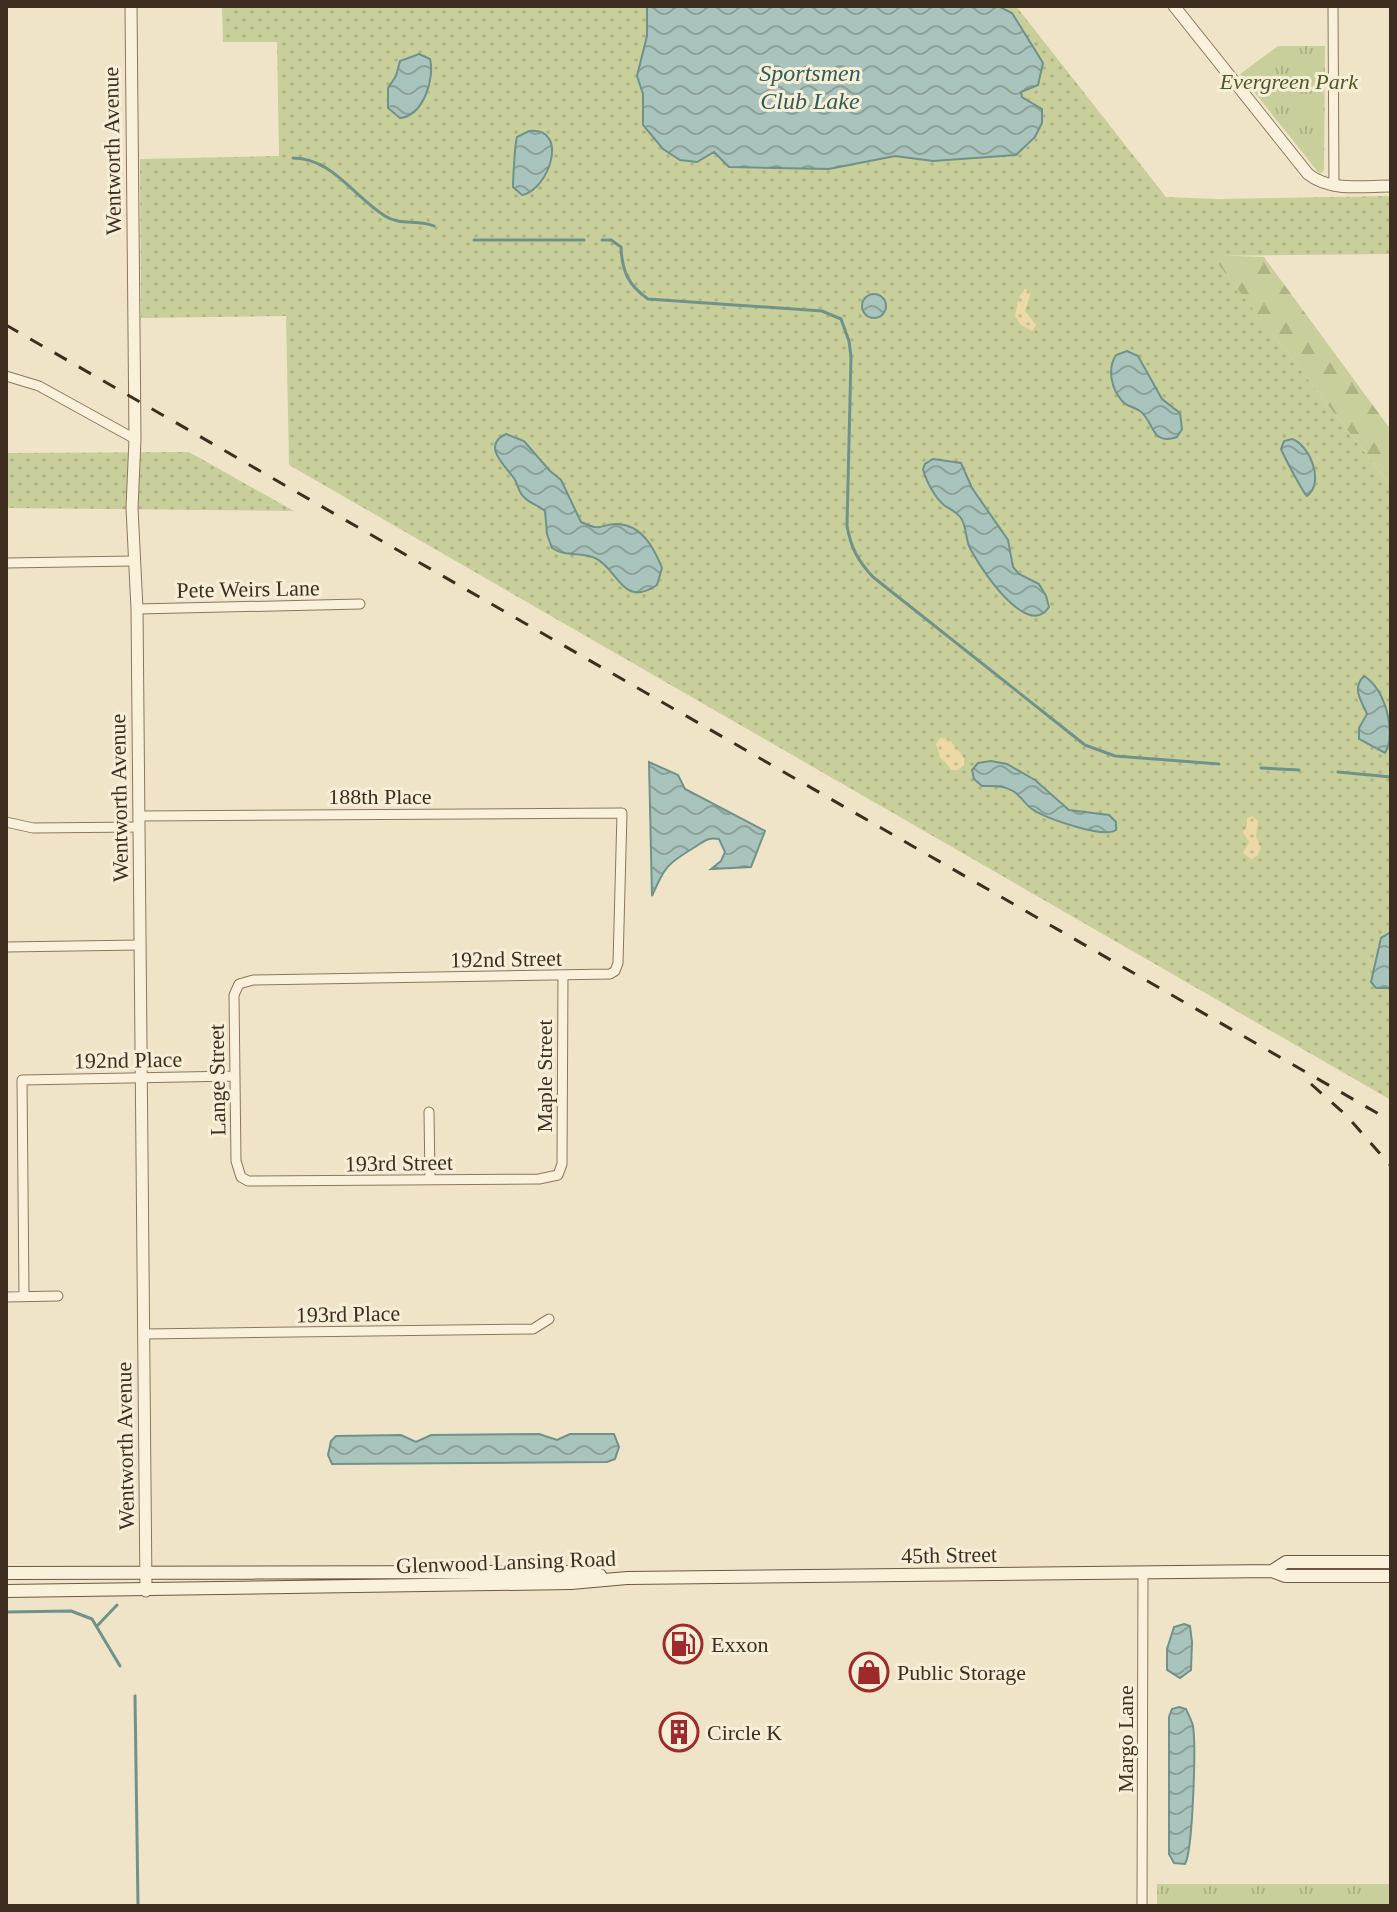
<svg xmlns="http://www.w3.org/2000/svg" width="1397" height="1912" font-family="Georgia,serif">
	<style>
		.grass { fill: url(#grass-dots) }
		.forest { fill: url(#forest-firs) }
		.sand { fill: url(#sand-dots) }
		.park { fill: url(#park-tufts) }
		.water { fill: url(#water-waves); stroke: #6f938a; stroke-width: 2 }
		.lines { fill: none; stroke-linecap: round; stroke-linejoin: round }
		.stream { stroke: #6f938a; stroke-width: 3 }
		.minor-casing { stroke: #8d765c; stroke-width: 11 }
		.tertiary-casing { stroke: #8d765c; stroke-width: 13 }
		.secondary-casing { stroke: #6f573f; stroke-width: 14 }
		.minor { stroke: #faf1dc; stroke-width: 9 }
		.tertiary { stroke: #faf1dc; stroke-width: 11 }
		.secondary { stroke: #faf1dc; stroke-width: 12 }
		.rail { stroke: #3d2e20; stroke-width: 3; stroke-dasharray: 14 14; stroke-linecap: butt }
		.labels { text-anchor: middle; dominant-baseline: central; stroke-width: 6; stroke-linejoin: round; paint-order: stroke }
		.park-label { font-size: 22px; font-style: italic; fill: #4d5a26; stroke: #f7eed8 }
		.street-label { font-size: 22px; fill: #3d2e20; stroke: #f7eed8 }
		.poi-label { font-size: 22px; fill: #3d2e20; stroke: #f7eed8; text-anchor: start }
		.water-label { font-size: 24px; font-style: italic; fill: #2f5d5a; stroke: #f7eed8 }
	</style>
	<defs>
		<pattern id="grass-dots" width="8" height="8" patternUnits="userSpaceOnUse" patternTransform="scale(2)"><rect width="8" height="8" fill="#c9cf9b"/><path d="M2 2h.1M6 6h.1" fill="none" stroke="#aeb285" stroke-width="1.8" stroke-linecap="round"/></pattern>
		<pattern id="forest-firs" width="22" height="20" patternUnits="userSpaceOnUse" patternTransform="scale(2)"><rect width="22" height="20" fill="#c9cf9b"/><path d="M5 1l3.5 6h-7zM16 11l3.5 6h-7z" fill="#aeb285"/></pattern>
		<pattern id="sand-dots" width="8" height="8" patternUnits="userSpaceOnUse" patternTransform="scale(2)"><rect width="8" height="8" fill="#ecd9a5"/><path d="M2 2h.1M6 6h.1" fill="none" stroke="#cbbb8e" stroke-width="1.8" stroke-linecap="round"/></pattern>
		<pattern id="park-tufts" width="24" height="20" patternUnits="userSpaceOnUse" patternTransform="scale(2)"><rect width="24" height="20" fill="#c9cf9b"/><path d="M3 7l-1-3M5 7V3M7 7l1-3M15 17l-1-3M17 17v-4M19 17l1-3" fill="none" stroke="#aeb285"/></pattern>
		<pattern id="water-waves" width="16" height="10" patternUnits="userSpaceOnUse" patternTransform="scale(2)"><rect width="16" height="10" fill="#a9c4bc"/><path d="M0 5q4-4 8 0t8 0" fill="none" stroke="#8ba098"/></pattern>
	</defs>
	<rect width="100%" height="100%" fill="#f0e4c8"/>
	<path class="grass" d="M222 6H1016L1166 197 1217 199 1391 196V254L1212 256 1391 486V1100L289 465 286 316 141 318 140 159 279 156 277 42H223Z
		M189 452 294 511 6 508V453Z"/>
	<path class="forest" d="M1211 255 1264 257 1391 430V486Z"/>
	<path class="sand" d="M1025 289 1031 292 1025 311 1036 325 1032 331 1021 325 1015 316 1019 297Z
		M940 738 949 739 964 758V765L958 770H952L940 757 936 744Z
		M1252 816 1258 821 1256 837 1261 847 1257 856 1251 859 1243 853 1249 842 1243 832 1247 826V818Z"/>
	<path class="park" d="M1278 46H1325L1324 170 1321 173 1318 172 1240 74Z
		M1157 1884H1391V1906H1157Z"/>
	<path class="water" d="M647 6H998L1012 13 1043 63 1038 85 1021 92 1022 97 1042 109V123L1035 137 1016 155 933 161 895 156 829 169 729 167 714 152 697 162 680 160 663 149 643 125V94L637 76 647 36Z
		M419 54 430 59C435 79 423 116 400 118L388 108V88L396 76 400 61Z
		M529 131C570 127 549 190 522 195L513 187C513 179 515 143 517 137Z
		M862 306a12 12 0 1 1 24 0a12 12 0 1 1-24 0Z
		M1127 351 1138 356 1162 399 1180 413 1182 429 1177 437C1150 446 1155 422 1140 411 1135 407 1128 407 1123 402 1111 389 1107 369 1116 355Z
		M506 434 524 441 550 471 561 480 581 522C604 533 600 523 618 524 642 525 654 548 662 568L657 585C622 609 618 568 595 558 581 552 565 557 552 548L547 534 545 511C539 505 530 504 524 497 519 493 518 485 515 480 507 467 480 446 506 434Z
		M1292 439C1310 445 1325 483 1307 496 1303 493 1284 456 1281 449L1284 441Z
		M933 459 961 463 972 488 1008 540 1013 567 1019 574 1039 584 1046 596 1049 607C1027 641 978 565 969 546 966 538 966 529 963 522 960 514 952 510 945 506 935 498 926 481 923 469L925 464Z
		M1364 676C1385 688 1397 733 1385 753L1359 739V728L1367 714C1362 701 1351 689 1364 676Z
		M991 761 1007 764 1035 780 1069 810 1109 815 1116 822V830C1104 839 1045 818 1032 809 1025 804 1021 796 1013 791 1003 785 993 786 982 786L974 779 972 770 978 763Z
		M649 762 678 775 685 789 765 831 751 867 711 869 721 861 725 852 719 839C707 837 705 841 695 847 667 864 665 866 652 896Z
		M1391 932V988H1376L1371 982 1381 938Z
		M539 1434 557 1440 570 1434H614L619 1447 615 1459 607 1462 332 1464 328 1455 331 1441 336 1436 401 1435 416 1442 431 1435Z
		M1184 1624 1190 1626 1192 1642 1191 1670 1180 1678 1167 1670V1649L1174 1627Z
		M1179 1707 1186 1709C1188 1714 1192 1721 1193 1726 1196 1745 1193 1850 1185 1864L1174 1863 1169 1854V1717L1172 1709Z"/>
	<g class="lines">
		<path class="stream" d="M293 158C332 158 354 197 385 216 400 226 418 219 434 226
			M474 240H584
			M602 240H611L621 247C622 271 628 285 648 299L822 311 841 319 849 341 851 357 847 526C851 548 858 561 873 577L1085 745 1115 756 1219 764
			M1261 768 1299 770
			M1338 772 1391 777
			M6 1612 71 1611 92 1619 120 1666
			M98 1625 117 1605
			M135 1696 138 1906"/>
		<defs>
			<path id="minor" d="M1333 6 1334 186
				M6 376 39 386 135 439
				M6 563 133 561
				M137 609 360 604
				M139 816 622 813 618 963 615 971 610 974 253 980 239 984 234 995 236 1161 241 1177 248 1181 539 1179 558 1175 562 1164 563 976
				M6 822 33 828 139 827
				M6 947 140 945
				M429 1112 430 1180
				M24 1296 22 1080 235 1076
				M6 1297 58 1296
				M144 1334 533 1329 549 1319
				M1142 1906 1143 1573"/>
			<path id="tertiary" d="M131 6 135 439 132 508 137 609 146 1591
				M1174 6 1308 174C1331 192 1363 186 1391 186"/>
			<path id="secondary" d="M1272 1571 1286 1562H1391
				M6 1573 567 1572 600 1575
				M6 1591 571 1583 627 1578 1272 1571 1285 1576H1391"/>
		</defs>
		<use href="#minor" class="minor-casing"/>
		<use href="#tertiary" class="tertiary-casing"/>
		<use href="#secondary" class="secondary-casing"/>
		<use href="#minor" class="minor"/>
		<use href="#tertiary" class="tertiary"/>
		<use href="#secondary" class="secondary"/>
		<path class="rail" d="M6 325 1391 1121
			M1311 1084 1346 1115 1391 1166"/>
	</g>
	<defs>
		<symbol id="fuel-ring" viewBox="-11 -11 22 22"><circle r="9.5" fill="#f7eed8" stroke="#9e2a2b" stroke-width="1.5"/><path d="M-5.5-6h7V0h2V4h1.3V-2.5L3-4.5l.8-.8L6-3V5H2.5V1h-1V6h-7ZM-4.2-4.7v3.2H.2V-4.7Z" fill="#9e2a2b"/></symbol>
		<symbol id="shop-ring" viewBox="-11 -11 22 22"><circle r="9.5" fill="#f7eed8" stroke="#9e2a2b" stroke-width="1.5"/><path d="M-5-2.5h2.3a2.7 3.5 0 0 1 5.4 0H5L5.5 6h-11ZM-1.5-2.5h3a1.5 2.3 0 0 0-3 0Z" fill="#9e2a2b"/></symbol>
		<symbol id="building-ring" viewBox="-11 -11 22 22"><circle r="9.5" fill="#f7eed8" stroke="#9e2a2b" stroke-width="1.5"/><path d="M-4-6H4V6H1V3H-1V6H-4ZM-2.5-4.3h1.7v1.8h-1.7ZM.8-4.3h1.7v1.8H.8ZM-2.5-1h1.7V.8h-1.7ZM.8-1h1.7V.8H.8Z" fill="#9e2a2b"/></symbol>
	</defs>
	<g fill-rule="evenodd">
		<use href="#fuel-ring" x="661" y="1622" width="44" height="44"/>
		<use href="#shop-ring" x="847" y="1650" width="44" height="44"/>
		<use href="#building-ring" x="657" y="1710" width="44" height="44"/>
	</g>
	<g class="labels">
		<g class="park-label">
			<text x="1289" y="81">Evergreen Park</text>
		</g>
		<g class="street-label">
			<text transform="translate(112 151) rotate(-91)">Wentworth Avenue</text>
			<text transform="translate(248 589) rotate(-1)">Pete Weirs Lane</text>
			<text x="380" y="796">188th Place</text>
			<text transform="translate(119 798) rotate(-91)">Wentworth Avenue</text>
			<text transform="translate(506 959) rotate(-1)">192nd Street</text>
			<text transform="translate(128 1060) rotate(-1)">192nd Place</text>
			<text transform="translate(544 1076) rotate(-90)">Maple Street</text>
			<text transform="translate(217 1080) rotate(-91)">Lange Street</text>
			<text transform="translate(399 1163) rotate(-1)">193rd Street</text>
			<text transform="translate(348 1314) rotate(-1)">193rd Place</text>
			<text transform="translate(125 1446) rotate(-91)">Wentworth Avenue</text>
			<text transform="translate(949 1555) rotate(-1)">45th Street</text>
			<text transform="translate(506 1562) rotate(-2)">Glenwood Lansing Road</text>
			<text transform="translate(1125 1739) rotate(-90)">Margo Lane</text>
		</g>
		<g class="poi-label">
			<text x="711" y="1644">Exxon</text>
			<text x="897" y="1672">Public Storage</text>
			<text x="707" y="1732">Circle K</text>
		</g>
		<g class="water-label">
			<text x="810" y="73">Sportsmen<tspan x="810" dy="28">Club Lake</tspan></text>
		</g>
	</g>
	<rect width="1397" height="1912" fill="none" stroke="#3d2e20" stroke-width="16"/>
</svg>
